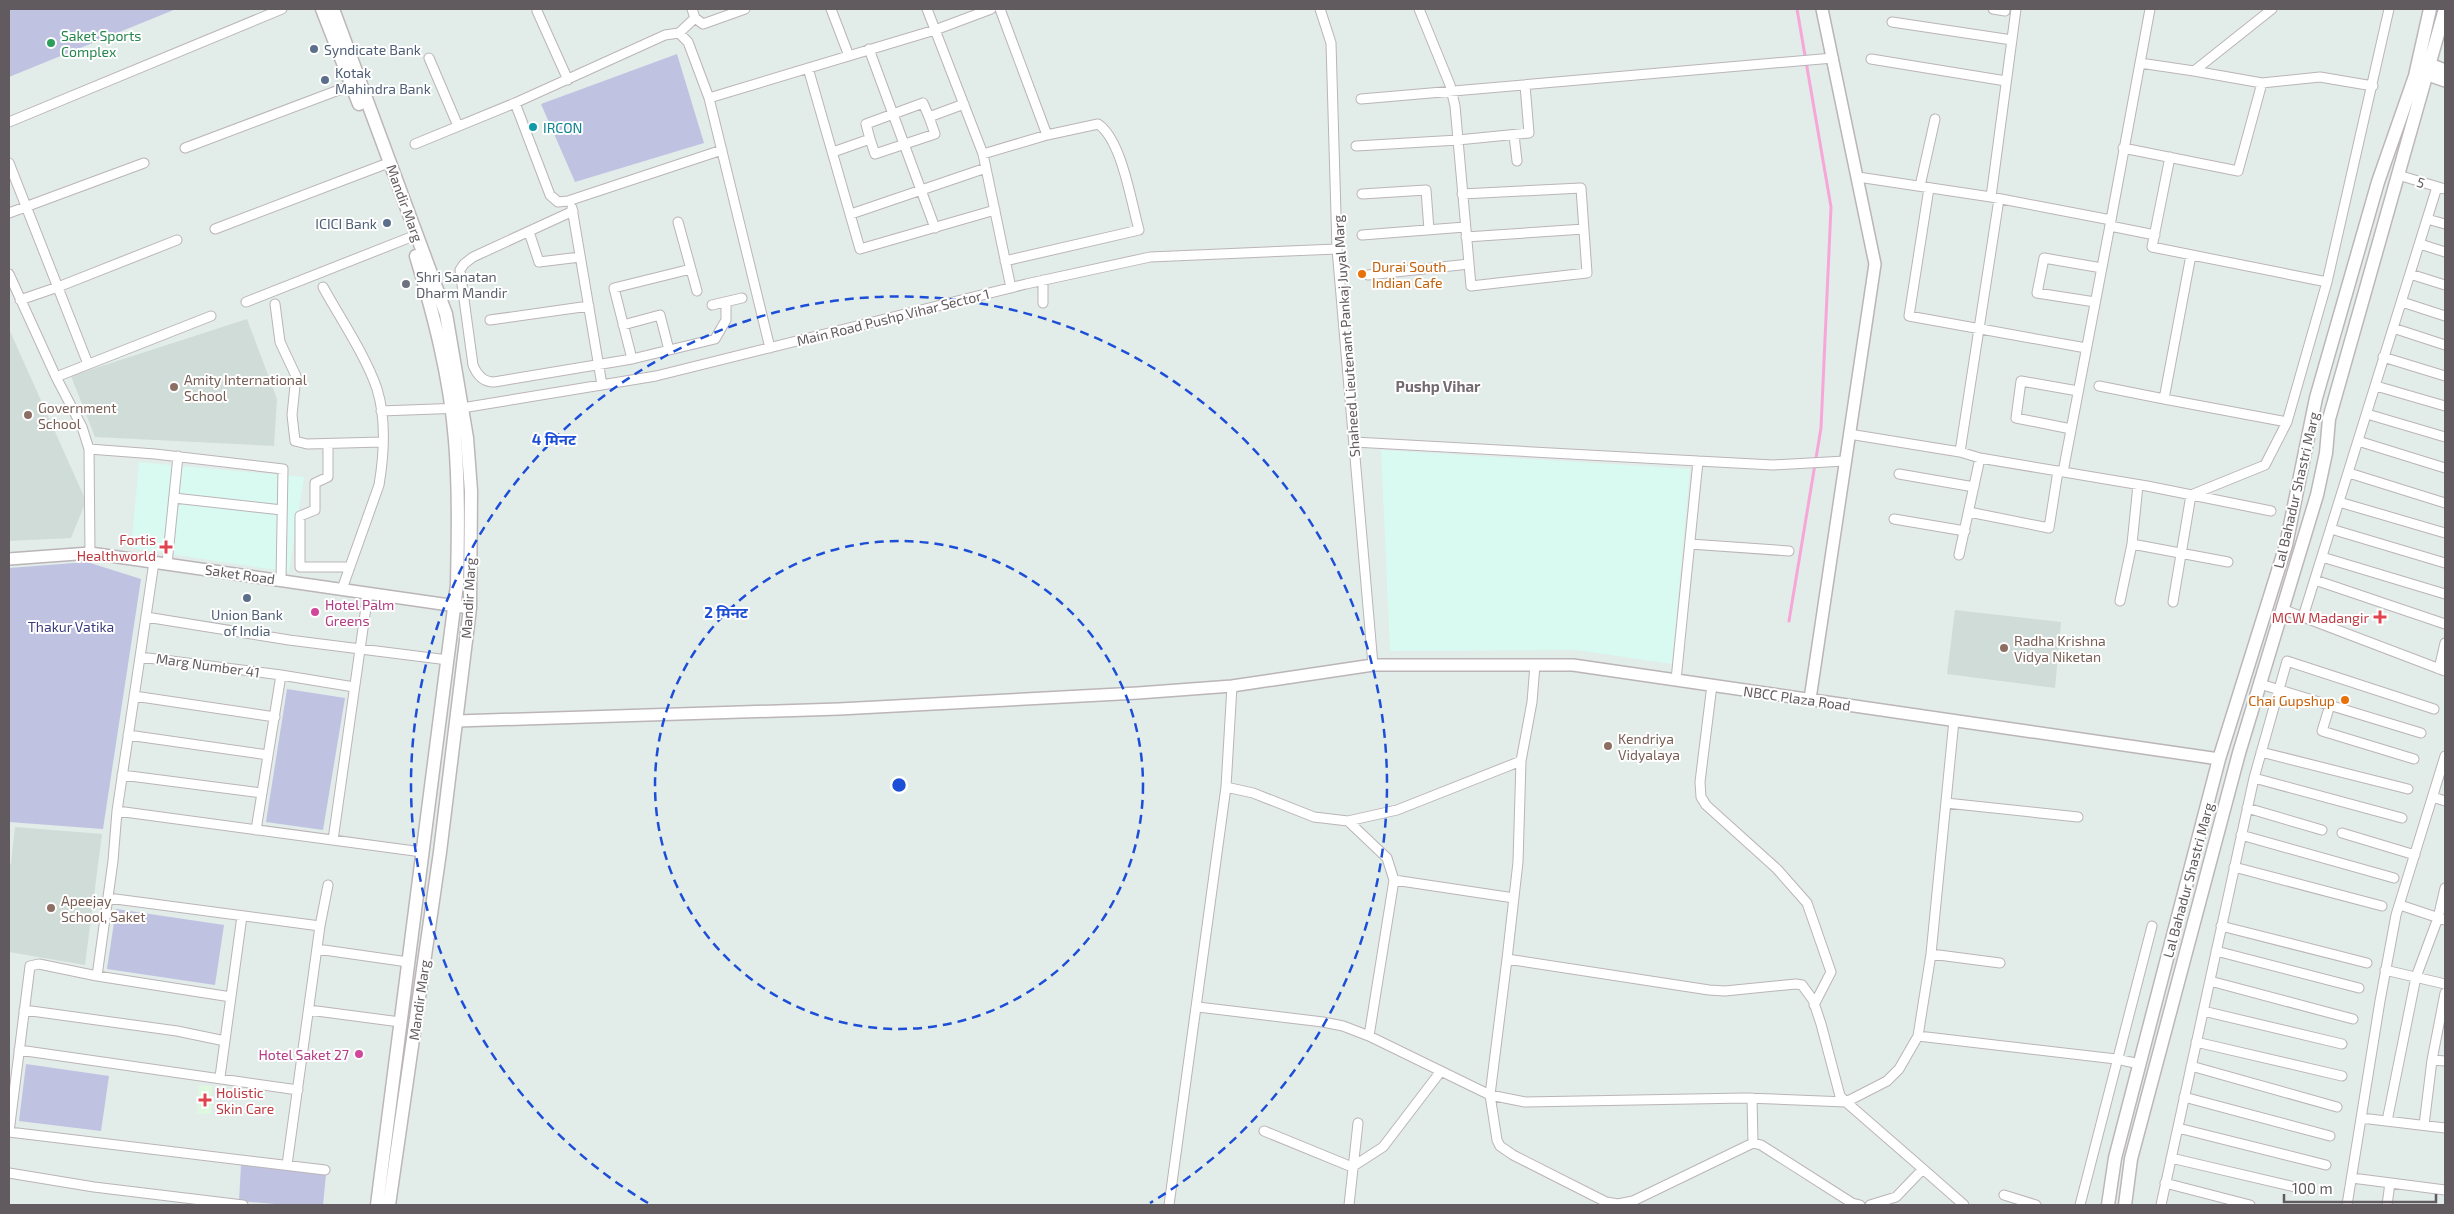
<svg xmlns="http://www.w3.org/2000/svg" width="2454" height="1214" font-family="'Exo 2','Noto Sans Devanagari',sans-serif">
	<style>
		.commercial { fill: #d8faf1 }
		.education { fill: #d0dcd8 }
		.medical { fill: #def8df }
		.green { fill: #c0c2e2 }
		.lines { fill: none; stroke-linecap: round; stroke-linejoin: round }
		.stream { stroke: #f7a6d8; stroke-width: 3 }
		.minor-casing { stroke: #bbb4b8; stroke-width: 11 }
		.tertiary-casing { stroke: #bbb4b8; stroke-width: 14 }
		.secondary-casing { stroke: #bdb6b9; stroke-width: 15 }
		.minor { stroke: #fff; stroke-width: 9 }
		.tertiary { stroke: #fff; stroke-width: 11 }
		.secondary { stroke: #fff; stroke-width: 12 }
		.ring { fill: none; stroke: #1d4ed8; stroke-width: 2.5; stroke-dasharray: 9 6 }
		.leisure-dot { fill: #2e9e5b; stroke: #fff; stroke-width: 2 }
		.service-dot { fill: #5c6f8a; stroke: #fff; stroke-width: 2 }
		.culture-dot { fill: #0f9aa8; stroke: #fff; stroke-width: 2 }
		.food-dot { fill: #e8710a; stroke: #fff; stroke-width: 2 }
		.worship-dot { fill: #6b7280; stroke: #fff; stroke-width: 2 }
		.education-dot { fill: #8d6e63; stroke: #fff; stroke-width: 2 }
		.health-dot { fill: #e0444e; stroke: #fff; stroke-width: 2 }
		.hotel-dot { fill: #d1479c; stroke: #fff; stroke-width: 2 }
		.labels { text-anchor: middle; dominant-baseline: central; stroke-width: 4; stroke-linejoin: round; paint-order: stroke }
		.leisure-label { font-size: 14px; fill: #27864d; stroke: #fff; text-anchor: start }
		.service-label { font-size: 14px; fill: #4e5e75; stroke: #fff; text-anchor: start }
		.culture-label { font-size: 14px; fill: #0d838f; stroke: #fff; text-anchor: start }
		.street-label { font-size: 14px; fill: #615a5e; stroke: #fff }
		.food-label { font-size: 14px; fill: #c56008; stroke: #fff; text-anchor: start }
		.worship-label { font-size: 14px; fill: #5b616d; stroke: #fff; text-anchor: start }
		.education-label { font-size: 14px; fill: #785e54; stroke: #fff; text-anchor: start }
		.health-label { font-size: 14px; fill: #be3a42; stroke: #fff; text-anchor: end }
		.hotel-label { font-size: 14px; fill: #b23c85; stroke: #fff; text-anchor: start }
		.park-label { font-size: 14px; fill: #3b3b80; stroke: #fff }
		.neighbourhood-label { font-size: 15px; font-weight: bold; fill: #736b70; stroke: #fff }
		.centre { fill: #1d4ed8; stroke: #fff; stroke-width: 2.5 }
		.ring-label { font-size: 15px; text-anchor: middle; font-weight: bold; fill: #1d4ed8; stroke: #fff; stroke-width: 4; stroke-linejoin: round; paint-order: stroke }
	</style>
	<rect width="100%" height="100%" fill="#e2ece9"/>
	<path class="commercial" d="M1381 450 1690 469 1672 664 1576 650 1390 651Z
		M139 462 304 477 289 572 131 548Z"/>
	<path class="education" d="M247 319 277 399 274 446 95 437 71 376Z
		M9 329 86 501 71 538 9 541Z
		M1955 610 2061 622 2055 688 1947 674Z
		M15 827 102 834 85 965 9 952V864H11Z"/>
	<path class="medical" d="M199 1085 212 1086 211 1114H197Z"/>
	<path class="green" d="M9 9H176L9 77Z
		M677 54 704 143 575 182 541 104Z
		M87 562 141 579 103 829 9 822V568Z
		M287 689 345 698 323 830 266 822Z
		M116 909 224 925 215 985 107 969Z
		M26 1064 109 1076 101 1131 19 1121Z
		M241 1165 326 1174 323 1205H288L239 1201Z"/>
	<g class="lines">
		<path class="stream" d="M1789 621 1821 428 1831 207 1797 9"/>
		<defs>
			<path id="minor" d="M692 9 695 18 703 24 745 9
				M831 9 849 56
				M927 9 983 154 1011 288
				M1000 9 1047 135
				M1320 9 1331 43 1337 249 1373 665
				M1419 9 1450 85 1455 106 1471 286 1587 273 1581 188 1462 194
				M1993 9 2005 11V9
				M537 11 568 80
				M695 18 679 33 665 35 515 103 550 195 558 202 568 201 722 150
				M1892 22 2012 40
				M679 33 688 42 709 98 770 348
				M869 49 935 228
				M429 58 458 126
				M1871 59 2006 81
				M2140 63 2194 71 2272 9
				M808 68 860 249 995 210
				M2194 71 2262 83 2320 77 2373 86
				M709 98 935 30 991 9
				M1361 99 1833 58
				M9 122 282 9
				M1514 135 1517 161
				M870 139 875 154 935 134 929 117
				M415 144 515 103
				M1356 146 1458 140 1529 133 1525 85
				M185 148 352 85
				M2123 148 2238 171 2262 83
				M833 152 870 139 866 124 923 103 929 117 964 104
				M983 154 1047 135 1098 124C1122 140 1131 202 1139 230L1005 261
				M2170 157 2152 247 2327 282
				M9 163 88 364
				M2398 175 2445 189
				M1858 177 1991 197 2111 220 2150 9
				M1920 186 1935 119
				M1929 188 1909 316 2086 348
				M1362 194 1426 190 1429 230
				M1991 197 2016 9
				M572 208 602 385
				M573 211 473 257 464 264 460 270 473 365C477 375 483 382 494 382L632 359 614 288 691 269
				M9 213 144 163
				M851 214 986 168
				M2427 219 2445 224
				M678 222 697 291
				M2110 226 2155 235
				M215 229 383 165
				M529 232 539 262 580 257
				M1362 235 1465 227
				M1466 237 1584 229
				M2420 244 2445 252
				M2191 255 2164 399 2287 422
				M9 274 56 377 82 427 89 449 90 553
				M2410 274 2445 285
				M1368 275 1469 264
				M323 287C340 318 366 356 377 389 386 418 384 455 379 485L342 589
				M20 300 58 287 177 240
				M246 302 411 237
				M2095 302 2037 293 2044 258 2102 268
				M2402 302 2445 316
				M1043 303V280
				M275 304 280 342 296 376 292 415 295 441 307 444 382 442
				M712 305 742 298
				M490 320 589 306
				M623 325 660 315 669 350
				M2393 328 2445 345
				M2383 357 2445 376
				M632 359 715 339 726 320V302
				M56 377 211 316
				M2099 386 2164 399
				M2376 386 2445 406
				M381 411 462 408 656 376 1026 284 1150 257 1337 249
				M2367 414 2445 437
				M2071 429 2016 418 2021 381 2078 391
				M1849 434 1960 452 1980 458 2147 486 2271 511
				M2358 441 2445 468
				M1354 442 1698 461 1676 680
				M328 444V477L315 483V510L300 516V567H349
				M89 449 155 454 283 469 281 580
				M1960 452 1999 199
				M1698 461 1773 465 1845 461
				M2063 472 2111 220
				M2349 473 2445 503
				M1899 474 1974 487
				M174 498 282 510
				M2339 502 2445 533
				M1969 512 2049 528 2058 471
				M1894 519 1965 531
				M2331 529 2445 563
				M1690 544 1789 551
				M2132 544 2228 562
				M1959 555 1980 458
				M2322 557 2445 594
				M154 562 140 657 281 675
				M167 564 178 456
				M2315 580 2445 624
				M2120 601 2132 544 2138 485
				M2173 602 2191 495 2265 465 2287 422 2327 282 2389 9
				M2282 609 2445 671
				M146 617 289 640 448 660
				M2303 617 2437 187
				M2439 669 2445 643
				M2260 684 2421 733
				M1712 685 1700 782 1701 797 1706 805 1777 869 1807 903 1831 972 1814 1005
				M134 696 275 717
				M2330 705 2322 731 2414 759
				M128 735 268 755
				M2261 752 2408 789
				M122 775 262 793
				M2254 778 2402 818
				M1226 787 1253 793 1314 817 1348 821 1397 810 1521 761
				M2433 797 2445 801
				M1946 803 2078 817
				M2247 808 2322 830
				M117 811 422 852
				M1348 821 1387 858 1394 880 1369 1036
				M256 830 281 675 354 687
				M2342 833 2415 855
				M2241 835 2394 878
				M333 840 368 593
				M2234 867 2382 906
				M1394 880 1514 898
				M108 898 320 926 287 1165
				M2400 905 2445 920
				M320 926 328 885
				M2221 926 2367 963
				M317 949 408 962
				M2216 951 2359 988
				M1931 954 2000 963
				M1507 959 1518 862 1521 761 1532 702 1535 665
				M2385 970 2445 984
				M97 976 113 861 117 811 140 657
				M2210 981 2353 1019
				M1198 1007 1323 1022 1343 1026 1369 1036 1490 1095 1497 1140 1500 1146 1513 1155 1606 1202 1618 1204 1633 1201 1753 1143 1761 1145 1852 1203 1860 1205
				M24 1010 177 1031 225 1041
				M309 1010 400 1022
				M2203 1011 2342 1044
				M1918 1036 2116 1059 2140 1064
				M2196 1042 2342 1076
				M19 1050 298 1090
				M2432 1060 2445 1061
				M2191 1066 2337 1107
				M220 1077 242 916
				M2184 1097 2330 1136
				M1752 1098 1753 1143
				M2361 1118 2445 1128
				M2387 1121 2416 977 2438 918 2445 888
				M2424 1125 2432 1060 2445 993
				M2178 1128 2326 1165
				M1264 1131 1352 1167 1383 1147 1441 1071
				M9 1132 30 966 39 964 97 976 231 997
				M9 1132 325 1170
				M2171 1158 2308 1190
				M1923 1169 1846 1102 1840 1096 1821 1024 1813 1000 1802 985 1796 984 1725 991 1709 990 1507 959 1490 1095 1525 1102 1746 1098 1846 1102 1887 1081 1899 1069 1918 1036 1931 954 1954 720
				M9 1173 94 1187 243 1205
				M2352 1178 2445 1190
				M2165 1183 2250 1205
				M2004 1195 2036 1205
				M1169 1205 1226 787 1232 686
				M1349 1205 1358 1123
				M1870 1205 1896 1197 1923 1169 1964 1205
				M2080 1205 2152 926
				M2161 1205 2254 778 2287 661 2434 709
				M2347 1205 2380 1001 2396 915 2445 756
				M2387 1205 2390 1183"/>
			<path id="tertiary" d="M2430 64 2445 70
				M2428 75 2445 81
				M9 559 90 553 470 608
				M1810 699 1875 264 1822 9
				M457 721 839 709 1138 693 1232 686 1373 665H1573L2219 759"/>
			<path id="secondary" d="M322 9 359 104
				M333 9 446 314 467 438 471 491 470 608 440 852 389 1205
				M377 1205 457 585C458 537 459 488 455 440 450 377 434 316 416 256
				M2108 1205 2115 1158 2219 759 2286 545 2316 398 2378 182 2415 76 2430 9
				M2125 1205 2131 1159 2239 753 2317 495 2326 453 2329 419 2445 9"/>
		</defs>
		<use href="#minor" class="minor-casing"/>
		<use href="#tertiary" class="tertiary-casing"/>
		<use href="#secondary" class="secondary-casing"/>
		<use href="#minor" class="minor"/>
		<use href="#tertiary" class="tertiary"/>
		<use href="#secondary" class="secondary"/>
	</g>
	<g class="ring">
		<circle cx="899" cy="785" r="244"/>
		<path d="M648 1203A488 488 0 1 1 1150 1203"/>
	</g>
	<circle class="leisure-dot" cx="51" cy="43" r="5"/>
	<g class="service-dot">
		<circle cx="314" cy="49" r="5"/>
		<circle cx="325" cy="80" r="5"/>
		<circle cx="387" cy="223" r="5"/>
		<circle cx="247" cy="598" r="5"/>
	</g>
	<circle class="culture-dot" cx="533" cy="127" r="5"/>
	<g class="food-dot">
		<circle cx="1362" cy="274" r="5"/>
		<circle cx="2345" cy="700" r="5"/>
	</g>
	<circle class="worship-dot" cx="406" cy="284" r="5"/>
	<g class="education-dot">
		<circle cx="174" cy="387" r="5"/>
		<circle cx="28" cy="415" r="5"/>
		<circle cx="2004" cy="648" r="5"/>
		<circle cx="1608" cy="746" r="5"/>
		<circle cx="51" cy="908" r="5"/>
	</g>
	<g class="health-dot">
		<path d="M163.5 539.5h5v5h5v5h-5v5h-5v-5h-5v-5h5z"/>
		<path d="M2377.5 609.5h5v5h5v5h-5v5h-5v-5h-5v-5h5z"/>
		<path d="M202.5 1092.5h5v5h5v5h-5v5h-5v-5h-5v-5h5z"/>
	</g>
	<g class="hotel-dot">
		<circle cx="315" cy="612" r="5"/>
		<circle cx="359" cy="1054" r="5"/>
	</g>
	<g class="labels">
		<g class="leisure-label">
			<text x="61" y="35">Saket Sports<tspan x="61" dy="16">Complex</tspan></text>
		</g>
		<g class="service-label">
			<text x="324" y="49">Syndicate Bank</text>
			<text x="335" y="72">Kotak<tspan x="335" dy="16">Mahindra Bank</tspan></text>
			<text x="377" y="223" text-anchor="end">ICICI Bank</text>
			<text x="247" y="614" text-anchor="middle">Union Bank<tspan x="247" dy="16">of India</tspan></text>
		</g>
		<g class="culture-label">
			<text x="543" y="127">IRCON</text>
		</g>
		<g class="street-label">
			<text transform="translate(2421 182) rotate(17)">5</text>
			<text transform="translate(405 203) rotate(70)">Mandir Marg</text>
			<text transform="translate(893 317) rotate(-14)">Main Road Pushp Vihar Sector 1</text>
			<text transform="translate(1346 336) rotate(-94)">Shaheed Lieutenant Pankaj Juyal Marg</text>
			<text transform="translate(2296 490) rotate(-77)">Lal Bahadur Shastri Marg</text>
			<text transform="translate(240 574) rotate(8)">Saket Road</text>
			<text transform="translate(468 598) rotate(-87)">Mandir Marg</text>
			<text transform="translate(208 665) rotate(8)">Marg Number 41</text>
			<text transform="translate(1797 698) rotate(8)">NBCC Plaza Road</text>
			<text transform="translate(2188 880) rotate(-75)">Lal Bahadur Shastri Marg</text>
			<text transform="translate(419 1000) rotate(-82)">Mandir Marg</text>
		</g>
		<g class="food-label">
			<text x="1372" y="266">Durai South<tspan x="1372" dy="16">Indian Cafe</tspan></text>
			<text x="2335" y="700" text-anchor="end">Chai Gupshup</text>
		</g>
		<g class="worship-label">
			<text x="416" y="276">Shri Sanatan<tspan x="416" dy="16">Dharm Mandir</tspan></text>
		</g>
		<g class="education-label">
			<text x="184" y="379">Amity International<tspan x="184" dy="16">School</tspan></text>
			<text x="38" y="407">Government<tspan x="38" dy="16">School</tspan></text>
			<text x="2014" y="640">Radha Krishna<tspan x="2014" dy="16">Vidya Niketan</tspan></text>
			<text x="1618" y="738">Kendriya<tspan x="1618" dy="16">Vidyalaya</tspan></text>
			<text x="61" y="900">Apeejay<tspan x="61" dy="16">School, Saket</tspan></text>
		</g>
		<g class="health-label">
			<text x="156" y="539">Fortis<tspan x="156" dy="16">Healthworld</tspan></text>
			<text x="2369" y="617">MCW Madangir</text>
			<text x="216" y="1092" text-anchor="start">Holistic<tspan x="216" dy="16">Skin Care</tspan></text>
		</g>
		<g class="hotel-label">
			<text x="325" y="604">Hotel Palm<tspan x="325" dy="16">Greens</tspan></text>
			<text x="349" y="1054" text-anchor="end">Hotel Saket 27</text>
		</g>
		<g class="park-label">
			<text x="71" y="626">Thakur Vatika</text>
		</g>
		<g class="neighbourhood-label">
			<text x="1438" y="386">Pushp Vihar</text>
		</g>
	</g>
	<circle cx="899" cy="785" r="8" class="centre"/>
	<g class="ring-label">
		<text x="554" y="445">4 मिनट</text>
		<text x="726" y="618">2 मिनट</text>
	</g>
	<rect width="2454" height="1214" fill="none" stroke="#615a5e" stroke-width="20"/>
	<path d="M2284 1194v8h152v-8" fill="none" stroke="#615a5e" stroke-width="2.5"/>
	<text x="2292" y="1194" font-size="15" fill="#615a5e" stroke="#ffffff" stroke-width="4" paint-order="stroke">100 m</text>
</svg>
